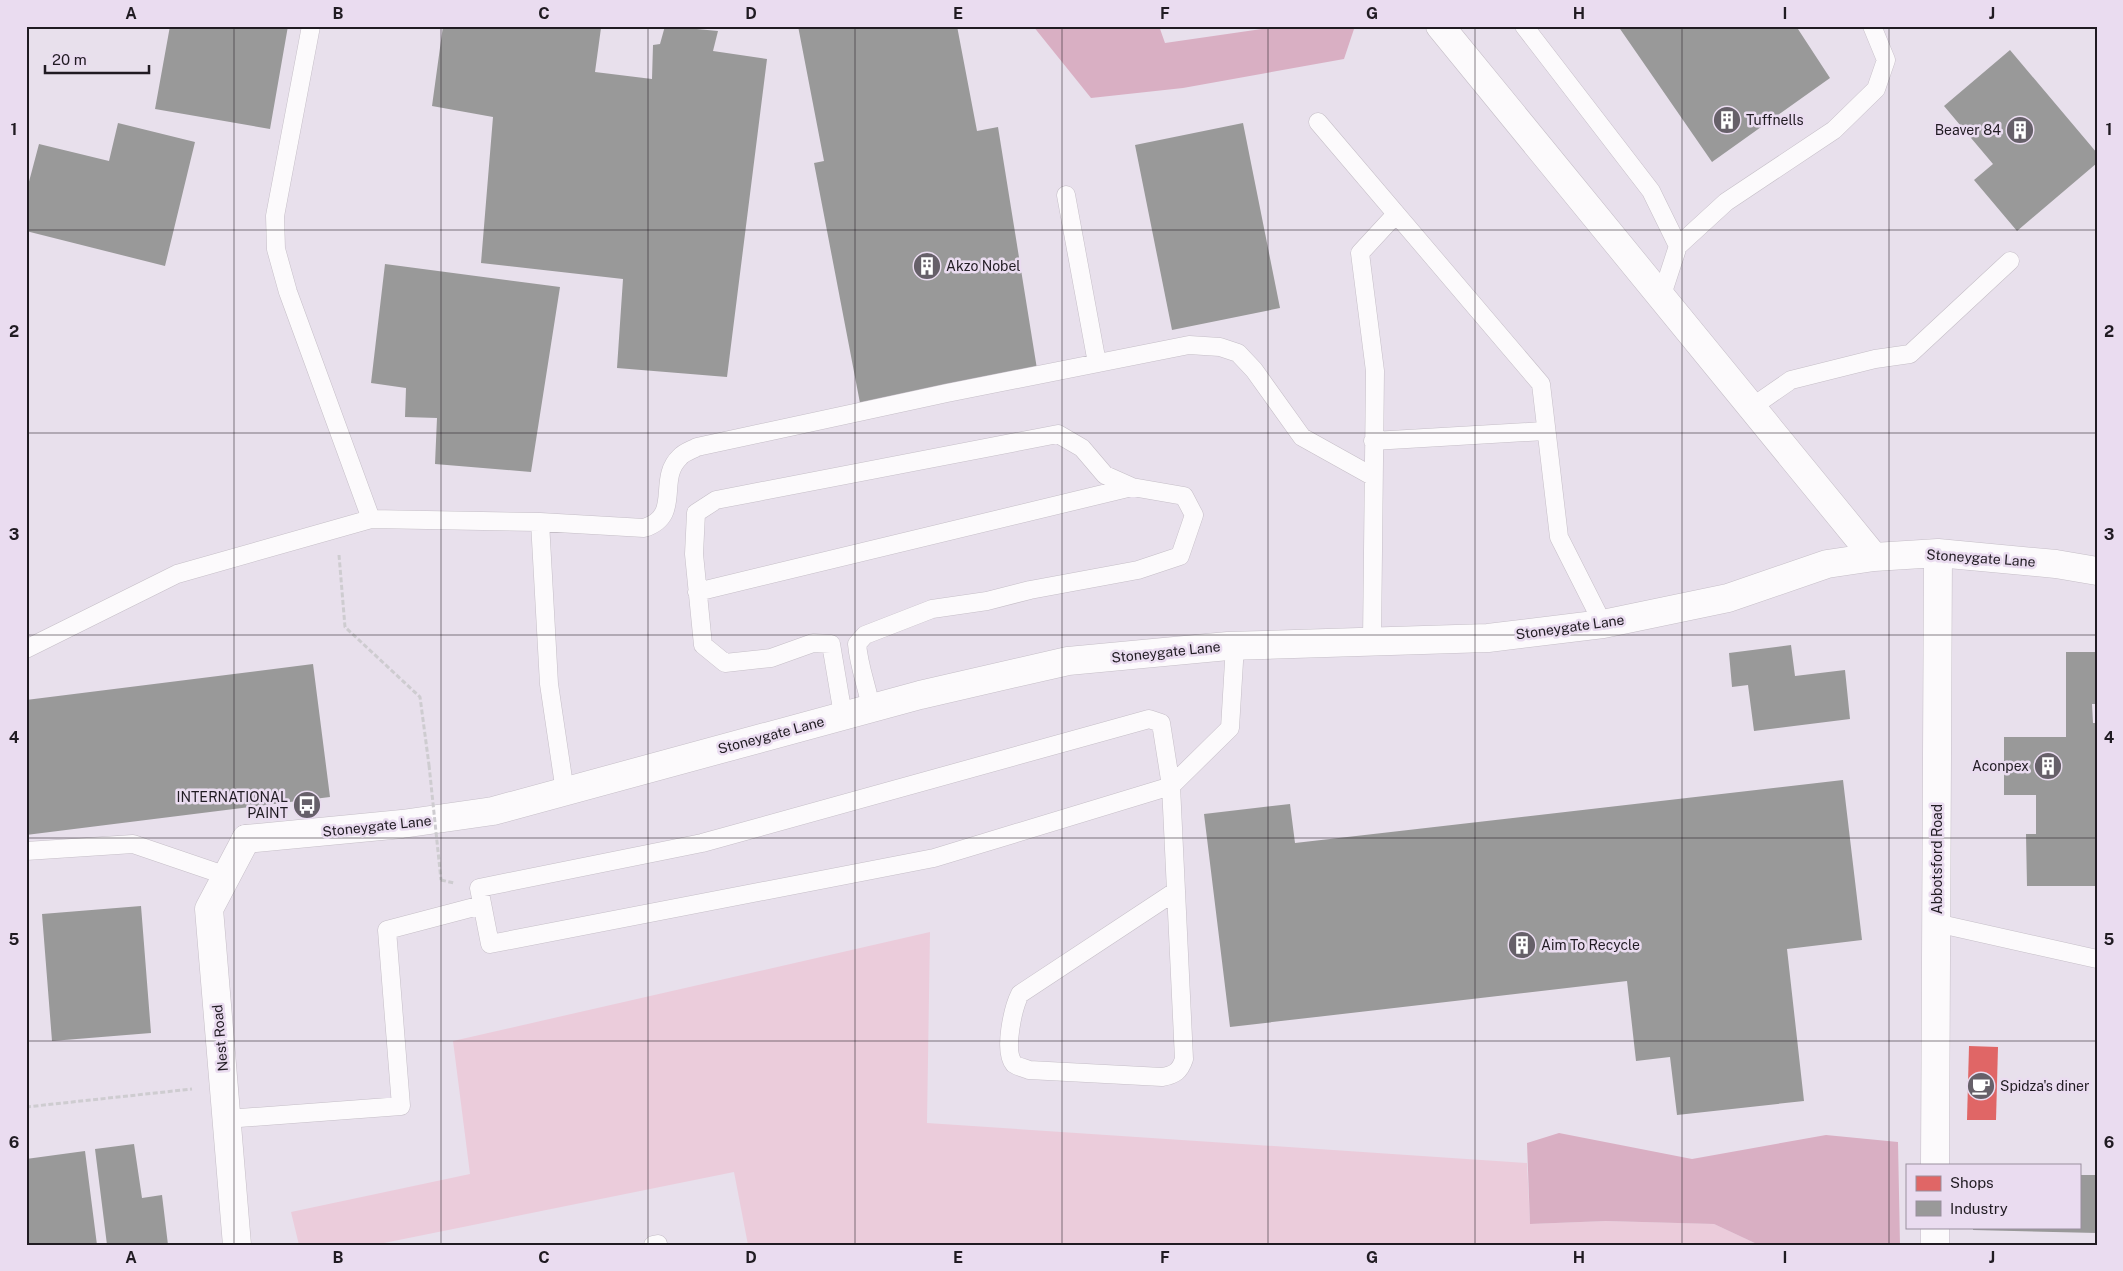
<svg xmlns="http://www.w3.org/2000/svg" width="2123" height="1271" font-family="'Public Sans',sans-serif">
	<style>
		.green { fill: #ebccdb }
		.forest { fill: #d9afc3 }
		.shops { fill: #e06666 }
		.industry { fill: #999 }
		.lines { fill: none; stroke-linecap: round; stroke-linejoin: round }
		.service-casing { stroke: #c5bec7; stroke-width: 19 }
		.minor-casing { stroke: #c5bec7; stroke-width: 29 }
		.tertiary-casing { stroke: #c5bec7; stroke-width: 29 }
		.path { stroke: #ceccd0; stroke-width: 3; stroke-dasharray: 5 2.5; stroke-linecap: butt }
		.service { stroke: #fcfafc; stroke-width: 18 }
		.minor { stroke: #fcfafc; stroke-width: 28 }
		.tertiary { stroke: #fcfafc; stroke-width: 28 }
		.path-bridge { stroke: #ceccd0; stroke-width: 3; stroke-dasharray: 5 2.5; stroke-linecap: butt }
		.grid { fill: none; stroke: #201b22; stroke-width: 1; stroke-opacity: 0.55 }
		.labels { text-anchor: middle; dominant-baseline: central; stroke-width: 5; stroke-linejoin: round; paint-order: stroke }
		.poi-label { font-size: 14px; fill: #201b22; stroke: #eadcf0; text-anchor: start }
		.street-label { font-size: 14px; fill: #201b22; stroke: #eadcf0 }
		.neatline { fill: none; stroke: #201b22; stroke-width: 2 }
		.grid-label { font-size: 16px; text-anchor: middle; font-weight: bold; fill: #201b22 }
	</style>
	<rect width="100%" height="100%" fill="#e8e0ec"/>
	<path class="green" d="M930 932 927 1123 1527 1163 1530 1224 1606 1221 1714 1224 1759 1245H748L734 1172 374 1245H299L291 1212 470 1174 453 1041Z"/>
	<path class="forest" d="M1033 26H1159L1165 43 1282 26H1355L1344 59 1183 88 1091 98Z
		M1559 1133 1692 1159 1826 1135 1898 1142 1900 1245H1759L1714 1224 1606 1221 1530 1224 1527 1143Z"/>
	<path class="shops" d="M1969 1046 1998 1047 1996 1120H1967Z"/>
	<path class="industry" d="M170 26H288L270 129 155 109Z
		M443 26 601 28 595 72 652 79 653 45 660 44 665 26 718 31 713 51 767 59 727 377 617 368 623 279 481 263 493 117 432 106Z
		M798 26H957L977 131 998 127 1037 369 860 403 814 163 824 161Z
		M1618 26H1796L1830 78 1712 162Z
		M2010 50 2097 153V163L2017 231 1974 180 1993 164 1944 106Z
		M118 123 195 142 165 266 26 231V193L39 144 109 161Z
		M1243 123 1280 308 1172 330 1135 145Z
		M385 264 560 287 531 472 435 464 437 418 405 417 406 388 371 383Z
		M1791 645 1795 676 1845 670 1850 719 1754 731 1748 685 1732 687 1729 653Z
		M2066 652H2097V704H2092L2093 723H2097V886H2027L2026 834H2036V795H2004V737H2066Z
		M313 664 330 797 26 835V700Z
		M1843 780 1862 940 1787 949 1804 1101 1677 1115 1670 1057 1636 1061 1627 981 1230 1027 1204 814 1290 804 1295 843Z
		M141 906 151 1033 52 1041 42 914Z
		M134 1144 142 1198 162 1195 168 1245H107L95 1149Z
		M85 1151 97 1245H26V1159Z
		M2079 1175H2097V1233L1973 1230V1227H2079Z"/>
	<g class="lines">
		<defs>
			<path id="service" d="M311 26 275 216 276 249 288 292 371 519
				M1524 26 1651 191 1678 246
				M1318 122 1541 384 1559 537 1603 624
				M1066 195 1097 363
				M1662 295 1678 246 1726 202 1834 130 1876 89 1886 60 1872 26
				M1752 407 1791 380 1875 359 1910 354 2010 261
				M1373 441 1545 431
				M540 522 549 684 565 792
				M697 592 1132 487
				M1372 641 1375 371 1360 253 1396 214
				M26 649 177 574 371 519 540 522 644 528C683 516 656 479 680 457 684 452 692 450 697 447L947 393 1189 345 1220 347 1238 353 1254 370 1302 437 1372 476
				M843 715 831 644 813 643 771 658 725 663 703 645 694 554 696 513 716 500 1058 434 1082 448 1105 475 1132 487 1184 496 1194 515 1180 556 1138 570 1030 590 987 601 932 609 865 635 857 644C859 667 867 686 871 708
				M1149 719 1161 723 1171 786 934 858 490 944 479 888 702 843Z
				M26 851 133 844 227 876
				M1176 891 1020 994C1013 1008 1003 1051 1014 1064 1018 1067 1025 1068 1029 1070L1162 1077C1175 1075 1180 1071 1184 1059L1171 786 1230 728 1235 645
				M1936 923 2097 959
				M226 1119 401 1106 387 930 482 905
				M653 1245 658 1244"/>
			<path id="minor" d="M237 1245 209 909 246 839"/>
			<path id="tertiary" d="M1440 26 1874 557
				M246 839 402 824 493 811 920 695 1068 661 1228 646 1488 638 1603 624 1728 598 1827 564 1874 557 1938 553 2056 564 2097 571
				M1935 1165 1938 553
				M1935 1245V1227"/>
		</defs>
		<use href="#service" class="service-casing"/>
		<use href="#minor" class="minor-casing"/>
		<use href="#tertiary" class="tertiary-casing"/>
		<path class="path" d="M339 555 345 627 420 697 429 765
			M441 880 454 883
			M26 1107 192 1089"/>
		<use href="#service" class="service"/>
		<use href="#minor" class="minor"/>
		<use href="#tertiary" class="tertiary"/>
		<path class="path-bridge" d="M429 765 441 880"/>
	</g>
	<path class="grid" d="M234 26V1245M441 26V1245M648 26V1245M855 26V1245M1062 26V1245M1268 26V1245M1475 26V1245M1682 26V1245M1889 26V1245M26 230H2097M26 433H2097M26 635H2097M26 838H2097M26 1041H2097"/>
	<defs>
		<symbol id="building-disc" viewBox="-11 -11 22 22"><circle r="9.5" fill="#666069" stroke="#eadcf0"/><path d="M-4-6H4V6H1V3H-1V6H-4ZM-2.5-4.3h1.7v1.8h-1.7ZM.8-4.3h1.7v1.8H.8ZM-2.5-1h1.7V.8h-1.7ZM.8-1h1.7V.8H.8Z" fill="#fff"/></symbol>
		<symbol id="bus-disc" viewBox="-11 -11 22 22"><circle r="9.5" fill="#666069" stroke="#eadcf0"/><path d="M-5-6H5V4H4V6H2V4H-2V6H-4V4H-5ZM-3.5-4V0h7V-4ZM-3.5 1.2v1.5H-2V1.2ZM2 1.2v1.5H3.5V1.2Z" fill="#fff"/></symbol>
		<symbol id="cafe-disc" viewBox="-11 -11 22 22"><circle r="9.5" fill="#666069" stroke="#eadcf0"/><path d="M-5.5-4.5H6V0H3Q3 3.5 0 3.5H-2.5Q-5.5 3.5-5.5 0ZM3-3.2v2h1.7v-2ZM-6 4.5H4V6H-6Z" fill="#fff"/></symbol>
	</defs>
	<g fill-rule="evenodd">
		<use href="#building-disc" x="1711" y="104" width="32" height="32"/>
		<use href="#building-disc" x="2004" y="114" width="32" height="32"/>
		<use href="#building-disc" x="911" y="250" width="32" height="32"/>
		<use href="#building-disc" x="2032" y="750" width="32" height="32"/>
		<use href="#bus-disc" x="291" y="789" width="32" height="32"/>
		<use href="#building-disc" x="1506" y="929" width="32" height="32"/>
		<use href="#cafe-disc" x="1965" y="1070" width="32" height="32"/>
	</g>
	<g class="labels">
		<g class="poi-label">
			<text x="1746" y="120">Tuffnells</text>
			<text x="2001" y="130" text-anchor="end">Beaver 84</text>
			<text x="946" y="266">Akzo Nobel</text>
			<text x="2029" y="766" text-anchor="end">Aconpex</text>
			<text x="288" y="797" text-anchor="end">INTERNATIONAL<tspan x="288" dy="16">PAINT</tspan></text>
			<text x="1541" y="945">Aim To Recycle</text>
			<text x="2000" y="1086">Spidza's diner</text>
		</g>
		<g class="street-label">
			<text transform="translate(1981 558) rotate(4)">Stoneygate Lane</text>
			<text transform="translate(1570 627) rotate(-8)">Stoneygate Lane</text>
			<text transform="translate(1166 652) rotate(-6)">Stoneygate Lane</text>
			<text transform="translate(771 735) rotate(-15)">Stoneygate Lane</text>
			<text transform="translate(377 826) rotate(-6)">Stoneygate Lane</text>
			<text transform="translate(1937 859) rotate(-90)">Abbotsford Road</text>
			<text transform="translate(220 1038) rotate(-95)">Nest Road</text>
		</g>
	</g>
	<rect width="2123" height="1271" fill="none" stroke="#eadcf0" stroke-width="55"/>
	<rect x="1906" y="1164" width="175" height="65" fill="#eadcf0" stroke="#998f9e"/>
	<rect x="1916" y="1176" width="25" height="15" fill="#e06666" stroke="#998f9e"/>
	<text x="1950" y="1188" font-size="15" fill="#201b22">Shops</text>
	<rect x="1916" y="1201" width="25" height="15" fill="#999999" stroke="#998f9e"/>
	<text x="1950" y="1214" font-size="15" fill="#201b22">Industry</text>
	<path d="M45 65v8h104v-8" fill="none" stroke="#201b22" stroke-width="2.5"/>
	<text x="52" y="65" font-size="15" fill="#201b22" stroke="#eadcf0" stroke-width="4" paint-order="stroke">20 m</text>
	<rect x="28" y="28" width="2068" height="1216" class="neatline"/>
	<g class="grid-label">
		<text x="131" y="19">A</text>
		<text x="338" y="19">B</text>
		<text x="544" y="19">C</text>
		<text x="751" y="19">D</text>
		<text x="958" y="19">E</text>
		<text x="1165" y="19">F</text>
		<text x="1372" y="19">G</text>
		<text x="1579" y="19">H</text>
		<text x="1785" y="19">I</text>
		<text x="1992" y="19">J</text>
		<text x="14" y="135">1</text>
		<text x="2109" y="135">1</text>
		<text x="14" y="337">2</text>
		<text x="2109" y="337">2</text>
		<text x="14" y="540">3</text>
		<text x="2109" y="540">3</text>
		<text x="14" y="743">4</text>
		<text x="2109" y="743">4</text>
		<text x="14" y="945">5</text>
		<text x="2109" y="945">5</text>
		<text x="14" y="1148">6</text>
		<text x="2109" y="1148">6</text>
		<text x="131" y="1263">A</text>
		<text x="338" y="1263">B</text>
		<text x="544" y="1263">C</text>
		<text x="751" y="1263">D</text>
		<text x="958" y="1263">E</text>
		<text x="1165" y="1263">F</text>
		<text x="1372" y="1263">G</text>
		<text x="1579" y="1263">H</text>
		<text x="1785" y="1263">I</text>
		<text x="1992" y="1263">J</text>
	</g>
</svg>
